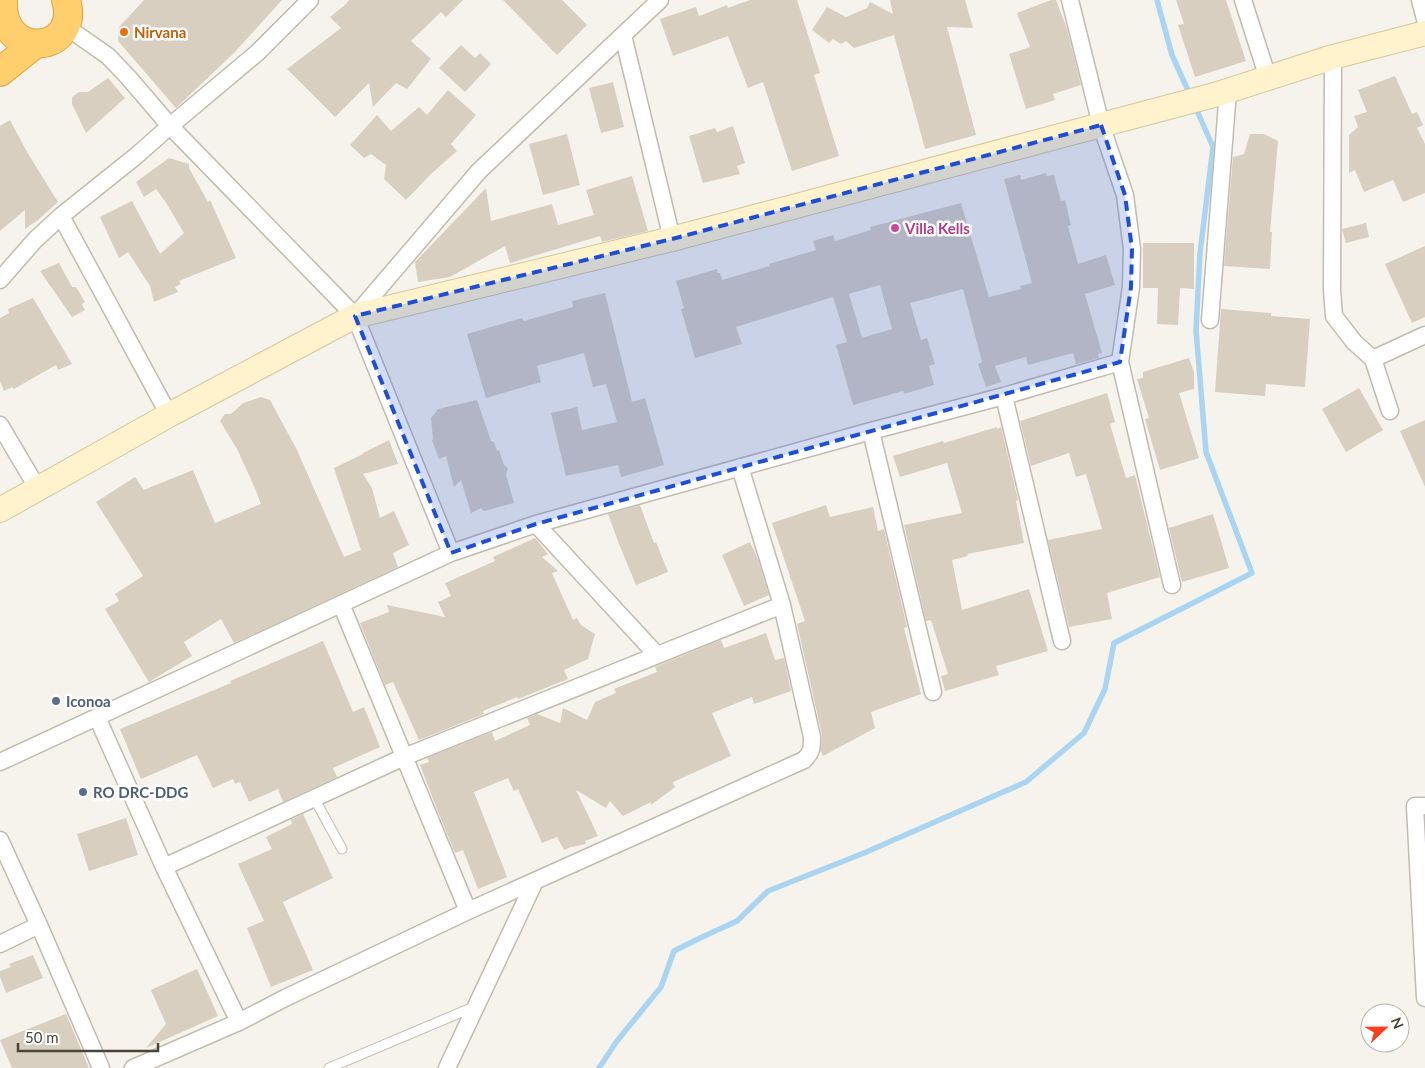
<svg xmlns="http://www.w3.org/2000/svg" width="1425" height="1068" font-family="Lato,sans-serif">
	<style>
		.lines { fill: none; stroke-linecap: round; stroke-linejoin: round }
		.stream { stroke: #a9d4f2; stroke-width: 5.5 }
		.building { fill: #d8cfc1; fill-rule: evenodd }
		.lane-casing { stroke: #c2bbae; stroke-width: 11 }
		.street-casing { stroke: #c2bbae; stroke-width: 19 }
		.secondary-casing { stroke: #d6c79b; stroke-width: 26 }
		.highway-casing { stroke: #e0a43c; stroke-width: 30 }
		.lane { stroke: #fff; stroke-width: 9 }
		.street { stroke: #fff; stroke-width: 16 }
		.secondary { stroke: #fff3cd; stroke-width: 24 }
		.highway { stroke: #ffcf6e; stroke-width: 28 }
		.marked { fill: #1d4ed8; fill-opacity: 0.2; stroke: #1d4ed8; stroke-width: 4; stroke-dasharray: 10 6; stroke-linejoin: round }
		.food-dot { fill: #e8710a; stroke: #fff; stroke-width: 2 }
		.hotel-dot { fill: #d1479c; stroke: #fff; stroke-width: 2 }
		.service-dot { fill: #5c6f8a; stroke: #fff; stroke-width: 2 }
		.labels { text-anchor: middle; dominant-baseline: central; stroke-width: 5; stroke-linejoin: round; paint-order: stroke }
		.food-label { font-size: 15px; font-weight: bold; fill: #c56008; stroke: #fff; text-anchor: start }
		.hotel-label { font-size: 15px; font-weight: bold; fill: #b23c85; stroke: #fff; text-anchor: start }
		.service-label { font-size: 15px; font-weight: bold; fill: #4e5e75; stroke: #fff; text-anchor: start }
	</style>
	<rect width="100%" height="100%" fill="#f6f3ec"/>
	<g class="lines">
		<path class="stream" d="M1157 0 1172 55 1190 95
			M599 1068 617 1041 661 987 674 951 700 938 737 921 768 891 864 853 1026 782 1084 733 1105 689 1114 643 1252 573 1206 452 1196 330 1200 253 1213 147 1195 106"/>
	</g>
	<path class="building" d="M144 0H282L234 53 176 108 118 41 119 27Z
		M349 0H463L446 17 441 12 411 41 431 59 407 89 396 83 373 107 369 83 335 117 287 69 341 28 330 17 346 4Z
		M503 0H562L587 25 557 55Z
		M750 0H797L820 73 814 75 839 156 792 171 763 82 748 88 728 36 673 56 660 19 696 7 699 16 727 5 728 8Z
		M890 0H965L973 28 947 27 976 135 925 149 894 35 854 48 846 41 841 44 833 39 829 43 812 30 827 7 846 17 867 8 870 2 893 14Z
		M1051 0H1056L1067 29 1081 85 1053 94 1055 100 1026 109 1009 54 1030 47 1017 13Z
		M1176 0H1226L1246 61 1195 77 1178 25 1184 24Z
		M461 45 475 58 480 53 491 64 465 92 439 68Z
		M1395 76 1412 114 1417 112 1423 125 1417 128 1425 144V193L1403 202 1393 180 1364 192 1355 170 1349 173V135L1358 127 1354 116 1367 112 1358 90Z
		M108 78 125 98 86 133 72 104V97L79 92H88Z
		M613 82 624 127 601 133 589 88Z
		M448 90 476 115 451 144 457 151 432 173 406 200 384 179 386 165 371 154 364 158 350 145 377 115 391 131 419 107 427 115Z
		M10 120 27 152 58 202 38 220 25 229V210L0 231V126Z
		M733 126 745 163 737 166 740 174 703 183 689 136 715 128 717 132Z
		M567 134 580 185 543 195 529 144Z
		M1250 134H1264L1278 141 1270 232H1272L1270 269 1224 266 1233 157 1244 154Z
		M169 158 189 164V168L208 202 210 200 236 258 179 281 181 284 175 287 178 292 154 302 150 286 128 252 119 258 100 217 132 201 160 254 184 233 165 201 156 189 144 197 136 182Z
		M1046 173 1047 176 1054 175 1061 201 1065 200 1071 225 1068 226 1078 264 1106 255 1115 285 1085 294 1102 353 1098 354 1099 358 1076 364 1073 353 1028 365 1026 357 995 366 1001 382 986 387 978 364 982 362 963 289 910 303 921 340 927 338 935 364 929 366 934 385 904 394 903 391 853 405 836 345 847 342 833 297 736 327 742 344 695 358 681 309 684 308 676 281 717 269 718 273H720L722 280 770 266 769 264 816 250 813 241 833 235 835 241 871 230 870 227 961 203 989 297 1021 289 1020 286 1032 283 1004 179 1020 175 1021 180ZM880 285 892 329 862 338 849 294Z
		M632 176 648 231 602 242 600 236 510 263 505 246 450 277 418 282 415 262 486 188 491 221 552 204 558 225 594 215 586 190Z
		M1366 223 1369 237 1346 243 1342 229Z
		M1143 243H1194V289L1180 288 1178 325 1157 324 1158 288H1143Z
		M1425 246V317L1412 323 1385 264Z
		M59 263 72 287H76L85 302 82 304 85 310 72 317 40 271Z
		M605 293 632 402 645 398 664 465 621 477 618 465 566 476 551 413 577 407 582 430 617 422 606 384 593 387 584 353 537 366 541 382 486 398 467 334 522 318 524 321 573 307 572 301Z
		M33 298 72 364 58 370 56 365 14 389 12 387 4 391 0 381V318L9 313 8 309Z
		M1221 309 1271 313V316L1310 319 1305 387 1266 384 1265 396 1215 392Z
		M1189 358 1194 372V389L1179 393 1199 458 1160 470 1145 419 1149 418 1137 379 1143 378V372Z
		M1359 388 1383 430 1346 452 1322 409Z
		M1107 393 1115 422 1110 424 1126 478 1135 475 1160 577 1107 593 1112 619 1069 627 1048 540 1102 529 1086 474 1076 477 1069 453 1031 466 1020 421Z
		M261 397 270 400 297 450 344 557 361 550 334 468 363 454V453L389 440 398 464 363 474 372 488 380 518 394 511 409 545 393 553 398 567 234 643 221 619 184 642 192 656 149 682 105 609 119 601 115 594 143 576 96 502 135 477 144 490 193 470 215 523 261 504 254 486 237 449 220 421 225 414H231L243 403Z
		M477 400 491 441 494 442 497 451 499 450 504 465 508 468 506 475 514 503 484 511 481 508 471 513 461 480 454 487 446 456 439 459 432 440 433 439 431 418 438 409Z
		M1425 420V487L1400 431Z
		M997 427V429L1001 427 1018 500 1016 501 1024 543 967 554 968 556 952 560 962 610 1029 589 1048 651 996 666 999 675 945 691 941 676 948 674 931 620 926 621 904 525 962 513 947 463 900 477 893 456 943 441 944 443Z
		M640 505 654 543 656 542 668 572 636 585 619 544 608 514Z
		M826 505 830 517 873 507 878 531 884 529 907 627 904 628 921 694 871 712 875 728 823 756 821 751 822 735 797 624 805 621 772 523Z
		M1213 514 1229 568 1182 582 1169 528Z
		M535 538 548 554 542 557 558 571 552 573 573 620 577 618 581 625 595 634 588 659 564 670 568 679 518 699 517 697 483 711 484 714 419 740 393 682 385 685 360 623 389 612 387 605 445 617 438 602 451 596 445 583 495 561 493 557Z
		M750 542 758 559 769 595 744 606 722 555Z
		M766 633 775 660 784 658 791 691 754 704 752 697 712 713 731 756 673 782 675 787 651 805V802L623 816 610 801 606 808 576 790 598 836 585 841 586 844 571 847 564 850 557 837 542 843 518 789 514 791 508 778 474 792 507 877 478 889 463 850 455 853 438 812 420 765 429 762 427 758 492 732 495 741 530 725 527 718 537 714 560 723 563 708 587 720 595 702 616 693 614 689 657 672 655 667 721 640 724 648Z
		M323 641 353 712 364 707 380 747 333 768 337 777 283 802 278 789 249 802 240 782 235 784 233 779 213 788 197 755 141 779 120 729 231 683 230 681Z
		M303 814 333 878 283 902 313 970 271 987 247 928 264 921 238 864 272 849 266 837 292 824 291 820Z
		M126 818 138 855 89 871 77 834Z
		M33 955 43 978 6 993 0 977V971L11 967 9 964Z
		M197 969 218 1016 146 1048 166 1024 151 990Z
		M66 1014 89 1068H12L0 1040Z"/>
	<g class="lines">
		<defs>
			<path id="lane" d="M314 798 342 849
				M329 1068 476 1006"/>
			<path id="street" d="M1070 0 1101 125 1125 195 1132 249 1131 287 1120 362 1172 585
				M1243 0 1268 78
				M1420 0 1425 19
				M65 26 108 56 128 77 170 126 355 316 451 553
				M623 35 672 239
				M1333 57 1332 290 1334 316 1354 342 1373 359 1390 411
				M61 216 169 415
				M0 280 35 240 61 216 136 156 170 126 257 53 310 0
				M355 316 479 171 660 0
				M1210 320 1228 91
				M1373 359 1425 335
				M1004 396 1062 641
				M0 425 38 489
				M871 431 933 692
				M536 524 657 655
				M341 604 468 911
				M97 717 164 867 239 1022
				M0 762 451 553 536 524 871 431 1004 396 1120 362
				M1425 806H1415L1425 998
				M0 840 39 925 101 1068
				M164 867 404 757 782 605
				M0 944 39 925
				M133 1068 239 1022 285 998 468 911 804 760C812 752 812 748 812 737L782 605 740 467
				M447 1068 535 881"/>
			<path id="secondary" d="M0 510 169 415 355 316 672 239 1101 125 1218 94 1333 57 1425 33"/>
			<path id="highway" d="M3 0C0 63 82 53 66 0
				M0 72 35 44"/>
		</defs>
		<use href="#lane" class="lane-casing"/>
		<use href="#street" class="street-casing"/>
		<use href="#secondary" class="secondary-casing"/>
		<use href="#highway" class="highway-casing"/>
		<use href="#lane" class="lane"/>
		<use href="#street" class="street"/>
		<use href="#secondary" class="secondary"/>
		<use href="#highway" class="highway"/>
	</g>
	<path class="marked" d="M1101 125 1125 195 1132 249 1131 287 1120 362 536 524 451 553 355 316 672 239Z"/>
	<circle class="food-dot" cx="124" cy="32" r="5"/>
	<circle class="hotel-dot" cx="895" cy="228" r="5"/>
	<g class="service-dot">
		<circle cx="56" cy="701" r="5"/>
		<circle cx="83" cy="792" r="5"/>
	</g>
	<g class="labels">
		<g class="food-label">
			<text x="134" y="32">Nirvana</text>
		</g>
		<g class="hotel-label">
			<text x="905" y="228">Villa Kells</text>
		</g>
		<g class="service-label">
			<text x="66" y="701">Iconoa</text>
			<text x="93" y="792">RO DRC-DDG</text>
		</g>
	</g>
	<g transform="translate(1385 1028) rotate(68)"><circle r="24" fill="#ffffff" stroke="#b7b4b0"/>
	<path d="M0-4L9 19L0 12L-9 19Z" fill="#fc3f1d"/>
	<text y="-8" font-size="14" font-weight="bold" text-anchor="middle" fill="#4b4439">N</text>
	</g>
	<path d="M18 1043v8h140v-8" fill="none" stroke="#4b4439" stroke-width="2.5"/>
	<text x="25" y="1043" font-size="15" fill="#4b4439" stroke="#ffffff" stroke-width="4" paint-order="stroke">50 m</text>
</svg>
